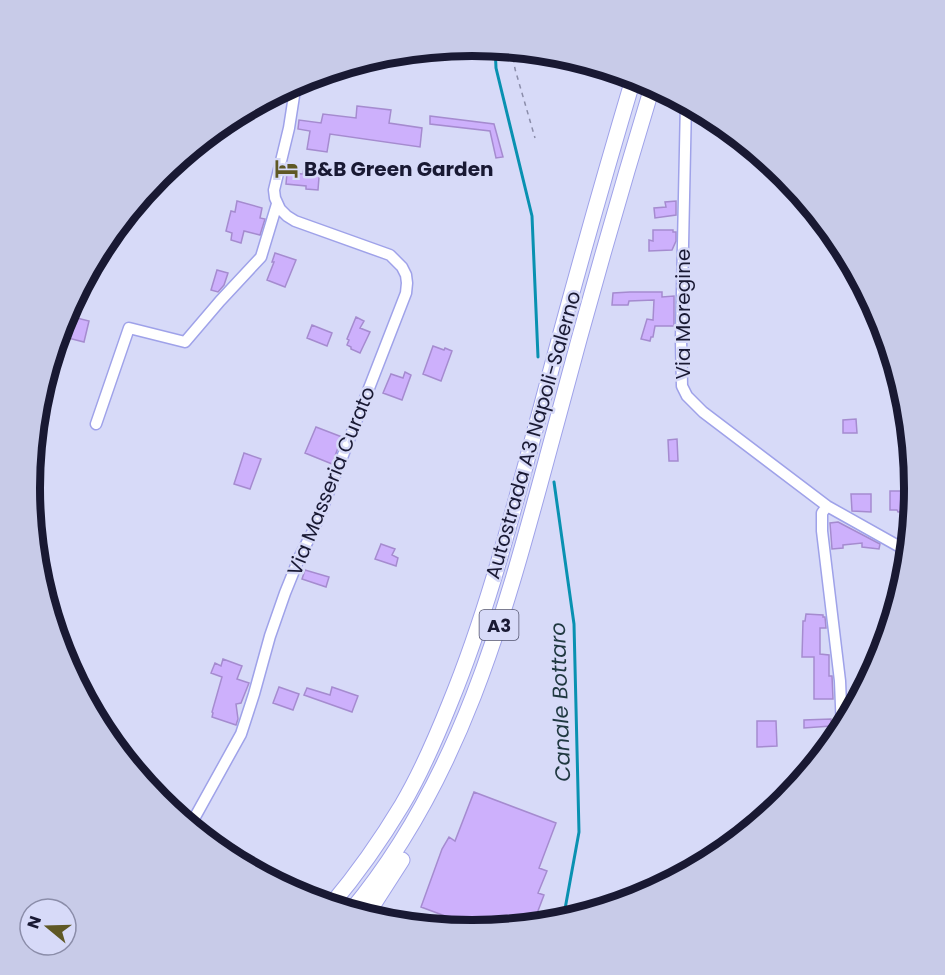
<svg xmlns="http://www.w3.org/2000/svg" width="945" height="975" font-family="Poppins,sans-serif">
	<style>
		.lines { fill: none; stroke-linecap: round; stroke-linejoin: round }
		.stream { stroke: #0991b1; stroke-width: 3 }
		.building { fill: #cdb0fc; stroke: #a58bcf; stroke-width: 1.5 }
		.minor-casing { stroke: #9fa2e9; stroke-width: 13 }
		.highway-casing { stroke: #9fa2e9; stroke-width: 17 }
		.path { stroke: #8b8daa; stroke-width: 1.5; stroke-dasharray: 4.5 4.5; stroke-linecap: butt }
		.minor { stroke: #fff; stroke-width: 10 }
		.highway { stroke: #fff; stroke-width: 15 }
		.labels { text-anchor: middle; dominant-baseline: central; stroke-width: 5; stroke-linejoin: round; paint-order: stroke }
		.shield { fill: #d7daf8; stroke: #52536e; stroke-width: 1.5 }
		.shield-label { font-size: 18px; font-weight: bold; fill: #191933 }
		.poi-label { font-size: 20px; font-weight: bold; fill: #191933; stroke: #d7daf8; text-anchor: start }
		.street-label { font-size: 20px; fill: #191933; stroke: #d7daf8 }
		.water-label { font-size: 21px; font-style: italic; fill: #1f3840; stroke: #d7daf8 }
		.rim { fill: none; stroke: #191933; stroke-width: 8 }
	</style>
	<rect width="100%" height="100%" fill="#d7daf8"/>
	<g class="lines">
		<path class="stream" d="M495 47 496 68 532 216 538 357
			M554 482 574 624 579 832 563 920"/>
	</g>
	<path class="building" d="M357 106 391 110 389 123 422 128 420 147 330 134 327 152 307 149 310 131 298 129 299 120 321 123 323 114 356 118Z
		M430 116 494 124 503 157 496 158 490 131 430 124Z
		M304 167 323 169 322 177H319L318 190 306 189V186L286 184 287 173 303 174Z
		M237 201 262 208 260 218 265 219 260 235 244 231 241 243 231 240 232 233 226 231 231 211 235 212Z
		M676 201V215L655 218 654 208 666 207 665 202Z
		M653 230H673V232H676V241L672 250 649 251V240L653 241Z
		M275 253 296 260 285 287 267 280 274 262H272Z
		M217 270 228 273 224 285 218 292 211 290Z
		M630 292H662V297L674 296V326H655L653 337H651L650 341 641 339 647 319 653 320 654 300 629 301 628 305H612L613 293Z
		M73 317 89 321 84 342 68 338Z
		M356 317 364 321 360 328 370 332 360 353 351 349V347L347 345 349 340 347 339Z
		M312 325 332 333 327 346 307 338Z
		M433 346 444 350 445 348 452 351 441 381 423 374Z
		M405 372 411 375 402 400 383 393 391 374 403 378Z
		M856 419 857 433H843V420Z
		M316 427 342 437 332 464 305 453Z
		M677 439 678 461H669L668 440Z
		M244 453 261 459 250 489 234 484Z
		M890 491H915L913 511 898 512 897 510H890Z
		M851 494H871V512L852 511Z
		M838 522 880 544 879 549 862 547V543L843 545V548L832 549 830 523Z
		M381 544 395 549 392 555 398 558 396 566 375 559Z
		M305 570 329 577 326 587 302 579Z
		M806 614 823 615V617H825L826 628H820V654L829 655V676H832L833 699H814V657H802L803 621H805Z
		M223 659 242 666 237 679 249 683 241 703 236 704 238 719 236 725 212 717 213 713 212 712 222 677 211 673 215 663 221 666Z
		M279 687 299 694 293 710 273 703Z
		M332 687 358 696 352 712 304 695 307 688 330 695Z
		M831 719V726L804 728V720Z
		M757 721H776L777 746 757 747Z
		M474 792 556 823 539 868 547 871 538 893 544 895 533 924 480 929 421 907 442 849 449 837 455 841Z"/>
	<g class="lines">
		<defs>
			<path id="minor" d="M686 102 681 340 682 386 687 396 703 412 827 506 909 552
				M96 424 129 328 185 342 220 301 261 257 277 204
				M827 506 822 513V531L840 681 842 730
				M190 826 241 734 254 694 270 636 285 593 300 556 313 531 324 504 406 293 407 283 406 275 402 267 390 255 295 221 287 216 280 209 275 198 274 190 289 128 296 83"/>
			<path id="highway" d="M331 905C357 874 381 840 402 805 421 773 436 738 450 703 489 608 514 507 541 408 570 297 601 187 634 76
				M351 911C468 771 510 593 557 421 587 308 619 196 653 84
				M366 916 402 860"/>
		</defs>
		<use href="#minor" class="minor-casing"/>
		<use href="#highway" class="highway-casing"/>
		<path class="path" d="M512 49 515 69 535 138"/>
		<use href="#minor" class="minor"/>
		<use href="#highway" class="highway"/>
	</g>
	<defs>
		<symbol id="hotel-bare" viewBox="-9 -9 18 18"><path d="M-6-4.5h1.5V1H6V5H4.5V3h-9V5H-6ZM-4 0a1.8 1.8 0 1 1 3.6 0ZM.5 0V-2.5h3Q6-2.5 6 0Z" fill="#5f5825" stroke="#d7daf8" stroke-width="2.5" paint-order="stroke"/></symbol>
	</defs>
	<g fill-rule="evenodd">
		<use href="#hotel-bare" x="270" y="152" width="33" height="33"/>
	</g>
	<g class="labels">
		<rect class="shield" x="479.5" y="610" width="39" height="30" rx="4.5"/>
		<g class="shield-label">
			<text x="499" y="625">A3</text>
		</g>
		<g class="poi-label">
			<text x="304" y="169">B&amp;B Green Garden</text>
		</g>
		<g class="street-label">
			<text transform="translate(683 314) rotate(-90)">Via Moregine</text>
			<text transform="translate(533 435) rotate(-74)">Autostrada A3 Napoli-Salerno</text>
			<text transform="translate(331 481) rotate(-68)">Via Masseria Curato</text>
		</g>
		<g class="water-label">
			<text transform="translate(560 702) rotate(-92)">Canale Bottaro</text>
		</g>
	</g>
	<path d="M0 0H945V975H0ZM40 488a432 432 0 1 1 864 0a432 432 0 1 1-864 0Z" fill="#c8cbe8" fill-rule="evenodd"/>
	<path class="rim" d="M40 488a432 432 0 1 1 864 0a432 432 0 1 1-864 0Z"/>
	<g transform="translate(48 927) rotate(289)"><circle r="28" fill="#d7daf8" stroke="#8b8da9" stroke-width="1.5"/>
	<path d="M0-4.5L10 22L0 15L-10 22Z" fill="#5f5825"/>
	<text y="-9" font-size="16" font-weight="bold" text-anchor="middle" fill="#191933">N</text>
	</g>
</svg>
